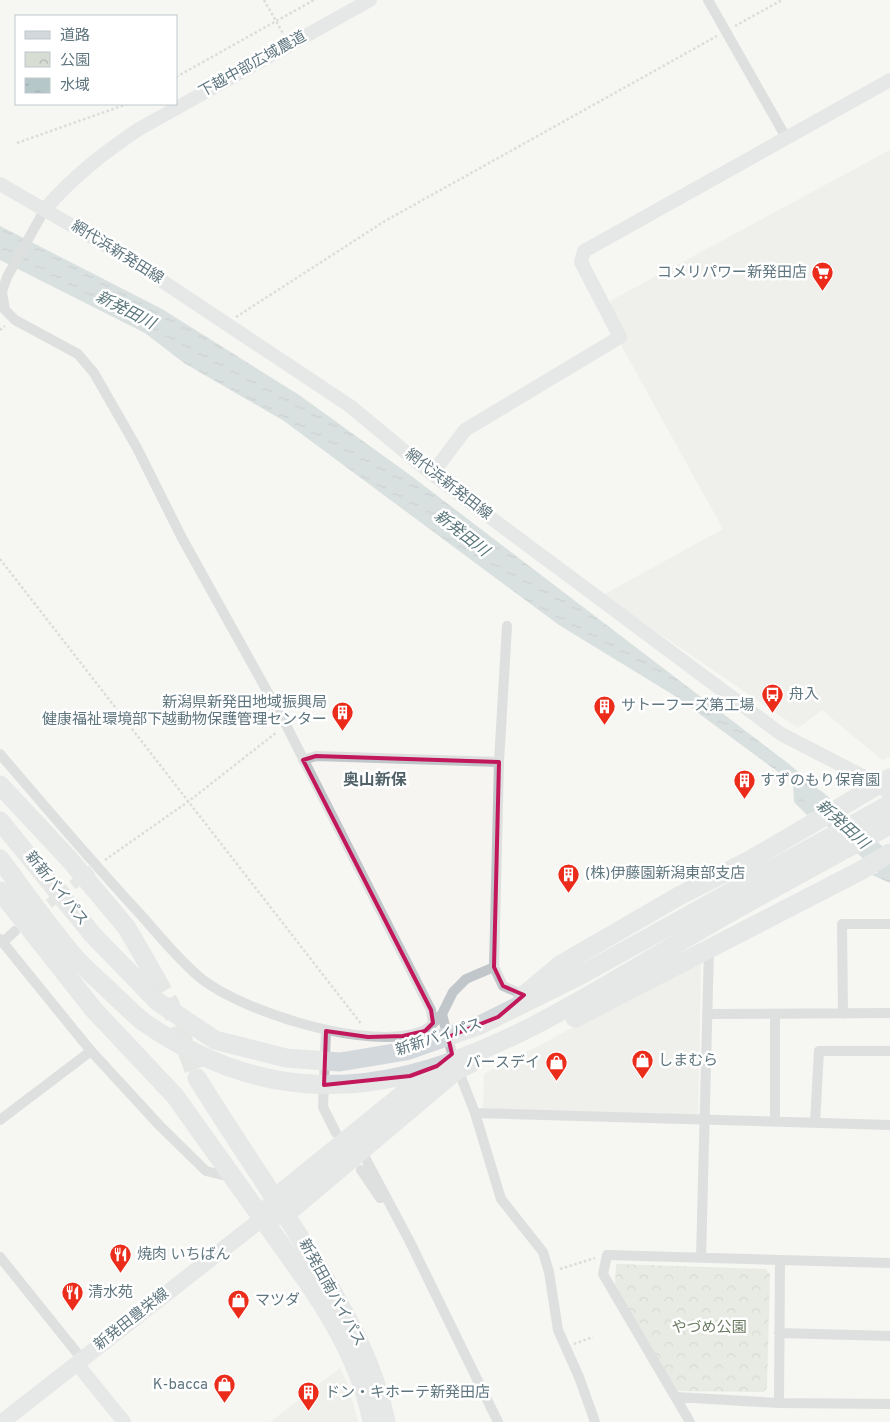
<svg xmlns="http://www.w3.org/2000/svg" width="890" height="1422" font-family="Overpass,'Noto Sans JP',sans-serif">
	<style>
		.built { fill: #e6e7e5 }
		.park { fill: url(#park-crowns) }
		.water { fill: url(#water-ripples) }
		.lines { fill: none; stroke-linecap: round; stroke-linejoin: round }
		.river { stroke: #b6c7c9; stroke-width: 22 }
		.street-tunnel { stroke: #d0d5d5; stroke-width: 10; stroke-dasharray: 10 5; stroke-linecap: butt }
		.highway-tunnel { stroke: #d0d5d5; stroke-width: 19; stroke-dasharray: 19 9; stroke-linecap: butt }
		.path { stroke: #babec0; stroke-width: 2.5; stroke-dasharray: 2.5 2.5; stroke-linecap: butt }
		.street { stroke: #c0c6c9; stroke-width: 10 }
		.secondary { stroke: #d2d8db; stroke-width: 14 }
		.primary { stroke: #d2d8db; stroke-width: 16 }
		.highway { stroke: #d2d8db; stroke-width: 19 }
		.marked { fill: none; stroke: #c2185b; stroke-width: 4; stroke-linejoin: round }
		.labels { text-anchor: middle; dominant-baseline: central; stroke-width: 5; stroke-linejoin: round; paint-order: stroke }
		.street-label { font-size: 15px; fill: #5f767f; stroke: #fff }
		.poi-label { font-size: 15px; fill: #5f767f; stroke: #fff; text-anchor: start }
		.park-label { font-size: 15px; fill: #6b7b62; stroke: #fff }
		.water-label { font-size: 16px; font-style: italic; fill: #5a777b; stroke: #fff }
		.neighbourhood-label { font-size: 16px; font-weight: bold; fill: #516269; stroke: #fff }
	</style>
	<defs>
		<pattern id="park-crowns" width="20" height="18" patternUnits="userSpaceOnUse" patternTransform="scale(1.25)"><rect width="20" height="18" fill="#d8ddd3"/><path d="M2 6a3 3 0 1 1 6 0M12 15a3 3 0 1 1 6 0" fill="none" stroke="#b2b8b0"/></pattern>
		<pattern id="water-ripples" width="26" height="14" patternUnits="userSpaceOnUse" patternTransform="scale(1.25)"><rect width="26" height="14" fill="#b6c7c9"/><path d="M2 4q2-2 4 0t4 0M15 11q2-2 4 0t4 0" fill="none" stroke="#97a6a8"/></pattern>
	</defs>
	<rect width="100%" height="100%" fill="#f6f5f2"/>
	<path class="built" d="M890 150V757L882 760 822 710 798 728 603 595 723 529 622 347 610 301Z
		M701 961 698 1115 483 1113 484 1074Z
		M340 1368 348 1385 358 1422H270Z"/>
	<path class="park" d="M616 1264 766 1269 770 1274 767 1388 764 1392 677 1391 615 1286Z"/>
	<path class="water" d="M0 226 162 309 299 395 410 475 789 764 832 801 807 815 794 802 793 783 675 696 559 625 284 421 184 363 145 333 0 260Z
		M890 866V883L872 875 889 867Z"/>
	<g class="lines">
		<path class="river" d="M815 800 890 868"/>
		<path class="street-tunnel" d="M37 913 93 869"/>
		<path class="highway-tunnel" d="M154 975 169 1002 197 1078"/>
		<path class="path" d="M264 0 284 35
			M735 26 782 0
			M176 77 314 0
			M17 143 127 104
			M236 317 385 221 717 36
			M0 330 5 326
			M0 559 362 1025
			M105 860 189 801 277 732
			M560 1269 595 1258
			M574 1344 593 1337"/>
		<path class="street" d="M708 0 787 139
			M45 209 7 277 2 292 5 310 15 320 78 354 94 373 137 448 182 538 286 725 431 1010 433 1023
			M507 626 499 762 494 967 503 986 524 995
			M0 754C46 808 92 862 140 914 158 934 182 964 203 980 247 1013 370 1052 423 1031 430 1028 437 1019 442 1014
			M303 760 316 756 499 762
			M0 939 91 1051 160 1126 206 1171 231 1177
			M3 942 15 931
			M494 967 466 979 453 992 442 1014 452 1054 475 1113 501 1199 543 1252 549 1272 558 1330 579 1377 595 1422
			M707 1014 890 1013
			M775 1014V1122
			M843 1014 842 924H890
			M326 1031 323 1107 336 1133
			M475 1113 890 1125
			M0 1120 91 1051
			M815 1123 819 1051H890
			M361 1150 409 1240 498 1422
			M361 1170 380 1198
			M0 1257 82 1359
			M701 1258 709 949
			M779 1333 890 1336
			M676 1397 779 1403 890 1404
			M779 1403 780 1260
			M690 1422 603 1274 607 1255 890 1263"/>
		<path class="secondary" d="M0 184 126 257 350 406 432 474 781 734 878 784 890 794
			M45 209C75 175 102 154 139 129L370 0
			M432 474 465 430 620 337 581 262 584 251 890 80
			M77 1364 124 1422"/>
		<path class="primary" d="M2 1422 263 1218"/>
		<path class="highway" d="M0 785 70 860 127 928 154 975
			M0 821 93 935 158 1002 215 1040 286 1058 340 1062 406 1051 480 1025 579 976 890 804
			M0 859C24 891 47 924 73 955 85 969 101 982 114 995 124 1004 134 1015 145 1023 350 1165 526 1031 707 926 767 891 829 858 890 825
			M0 891 94 1010 175 1096 309 1284C337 1326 363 1372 372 1422
			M523 996 560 965 679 896 750 860 890 778
			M575 1018 860 871 890 853
			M197 1078C237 1143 281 1205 320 1270 348 1318 375 1366 386 1422
			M263 1218 275 1198 428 1074
			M263 1218 286 1214 457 1070 472 1063"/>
	</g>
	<path d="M0 0H890V1422H0ZM316 756 499 762 494 967 503 986 524 995 498 1017 448 1037 452 1054 437 1066 410 1076 324 1085 326 1031 368 1037 403 1036 425 1031 433 1023 431 1010 303 760Z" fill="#f6f5f2" fill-opacity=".55" fill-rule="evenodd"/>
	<path class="marked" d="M316 756 499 762 494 967 503 986 524 995 498 1017 448 1037 452 1054 437 1066 410 1076 324 1085 326 1031 368 1037 403 1036 425 1031 433 1023 431 1010 303 760Z"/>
	<defs>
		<symbol id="supermarket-pin" viewBox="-11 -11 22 30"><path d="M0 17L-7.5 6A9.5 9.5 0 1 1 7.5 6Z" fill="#ec2c1b" stroke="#fff"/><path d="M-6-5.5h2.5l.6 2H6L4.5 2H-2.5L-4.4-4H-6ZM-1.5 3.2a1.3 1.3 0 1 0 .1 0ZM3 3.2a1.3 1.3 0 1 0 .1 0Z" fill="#fff"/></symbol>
		<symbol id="bus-pin" viewBox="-11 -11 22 30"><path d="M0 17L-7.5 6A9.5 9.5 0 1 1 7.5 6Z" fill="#ec2c1b" stroke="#fff"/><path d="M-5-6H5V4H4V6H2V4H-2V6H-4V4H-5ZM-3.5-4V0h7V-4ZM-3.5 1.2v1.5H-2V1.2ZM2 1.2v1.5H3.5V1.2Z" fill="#fff"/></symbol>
		<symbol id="building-pin" viewBox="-11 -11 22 30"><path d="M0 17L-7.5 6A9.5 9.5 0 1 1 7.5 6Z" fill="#ec2c1b" stroke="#fff"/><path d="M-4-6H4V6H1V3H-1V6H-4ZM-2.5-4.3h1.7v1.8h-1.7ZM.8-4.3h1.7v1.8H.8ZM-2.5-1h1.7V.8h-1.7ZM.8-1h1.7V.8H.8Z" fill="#fff"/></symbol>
		<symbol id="shop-pin" viewBox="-11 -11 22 30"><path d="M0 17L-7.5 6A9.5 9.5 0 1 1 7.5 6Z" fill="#ec2c1b" stroke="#fff"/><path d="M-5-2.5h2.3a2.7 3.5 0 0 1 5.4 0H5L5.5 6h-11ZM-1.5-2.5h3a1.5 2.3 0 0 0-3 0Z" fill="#fff"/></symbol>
		<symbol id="restaurant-pin" viewBox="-11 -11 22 30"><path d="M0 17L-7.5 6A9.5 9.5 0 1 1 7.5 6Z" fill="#ec2c1b" stroke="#fff"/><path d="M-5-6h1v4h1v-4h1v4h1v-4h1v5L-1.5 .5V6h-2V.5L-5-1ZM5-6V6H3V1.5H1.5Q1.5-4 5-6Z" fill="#fff"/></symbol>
	</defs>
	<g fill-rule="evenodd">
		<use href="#supermarket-pin" x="810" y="260" width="25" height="34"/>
		<use href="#bus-pin" x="760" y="682" width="25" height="34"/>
		<use href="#building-pin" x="592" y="694" width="25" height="34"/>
		<use href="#building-pin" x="330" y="700" width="25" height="34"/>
		<use href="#building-pin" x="732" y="768" width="25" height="34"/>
		<use href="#building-pin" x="556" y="862" width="25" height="34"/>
		<use href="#shop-pin" x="630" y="1048" width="25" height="34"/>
		<use href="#shop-pin" x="544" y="1050" width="25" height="34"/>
		<use href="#restaurant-pin" x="108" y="1242" width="25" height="34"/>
		<use href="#restaurant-pin" x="60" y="1280" width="25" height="34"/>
		<use href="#shop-pin" x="226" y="1288" width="25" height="34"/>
		<use href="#shop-pin" x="212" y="1372" width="25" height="34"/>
		<use href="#building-pin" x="296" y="1380" width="25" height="34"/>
	</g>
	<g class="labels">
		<g class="street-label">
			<text transform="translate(253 65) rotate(-29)">下越中部広域農道</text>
			<text transform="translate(117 253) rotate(32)">網代浜新発田線</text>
			<text transform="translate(448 485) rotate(38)">網代浜新発田線</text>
			<text transform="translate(56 889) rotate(51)">新新バイパス</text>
			<text transform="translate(439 1038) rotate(-18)">新新バイパス</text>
			<text transform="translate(331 1293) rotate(61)">新発田南バイパス</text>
			<text transform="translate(132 1320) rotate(-38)">新発田豊栄線</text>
		</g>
		<g class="poi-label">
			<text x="807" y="273" text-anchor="end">コメリパワー新発田店</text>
			<text x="789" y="695">舟入</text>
			<text x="327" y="703" text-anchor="end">新潟県新発田地域振興局<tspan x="327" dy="17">健康福祉環境部下越動物保護管理センター</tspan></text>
			<text x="621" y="706">サトーフーズ第工場</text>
			<text x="760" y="781">すずのもり保育園</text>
			<text x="585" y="874">(株)伊藤園新潟東部支店</text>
			<text x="658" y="1061">しまむら</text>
			<text x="540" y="1063" text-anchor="end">バースデイ</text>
			<text x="137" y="1255">焼肉 いちばん</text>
			<text x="88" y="1293">清水苑</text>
			<text x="255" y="1301">マツダ</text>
			<text x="208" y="1385" text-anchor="end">K-bacca</text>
			<text x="325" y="1393">ドン・キホーテ新発田店</text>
		</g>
		<g class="park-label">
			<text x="709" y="1328">やづめ公園</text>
		</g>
		<g class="water-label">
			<text transform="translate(125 311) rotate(27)">新発田川</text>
			<text transform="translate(461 534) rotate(38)">新発田川</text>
			<text transform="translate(842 825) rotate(42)">新発田川</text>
		</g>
		<g class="neighbourhood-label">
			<text x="375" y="781">奥山新保</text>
		</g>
	</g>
	<rect x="15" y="15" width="162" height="90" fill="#ffffff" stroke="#bfc8cc"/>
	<rect x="25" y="31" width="25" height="8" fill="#d2d8db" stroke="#bfc8cc"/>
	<text x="60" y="40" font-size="15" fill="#5f767f">道路</text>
	<rect x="25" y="52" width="25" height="15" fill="url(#park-crowns)" stroke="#bfc8cc"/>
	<text x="60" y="65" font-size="15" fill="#5f767f">公園</text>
	<rect x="25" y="78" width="25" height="15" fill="url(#water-ripples)" stroke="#bfc8cc"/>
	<text x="60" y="90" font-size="15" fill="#5f767f">水域</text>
</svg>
